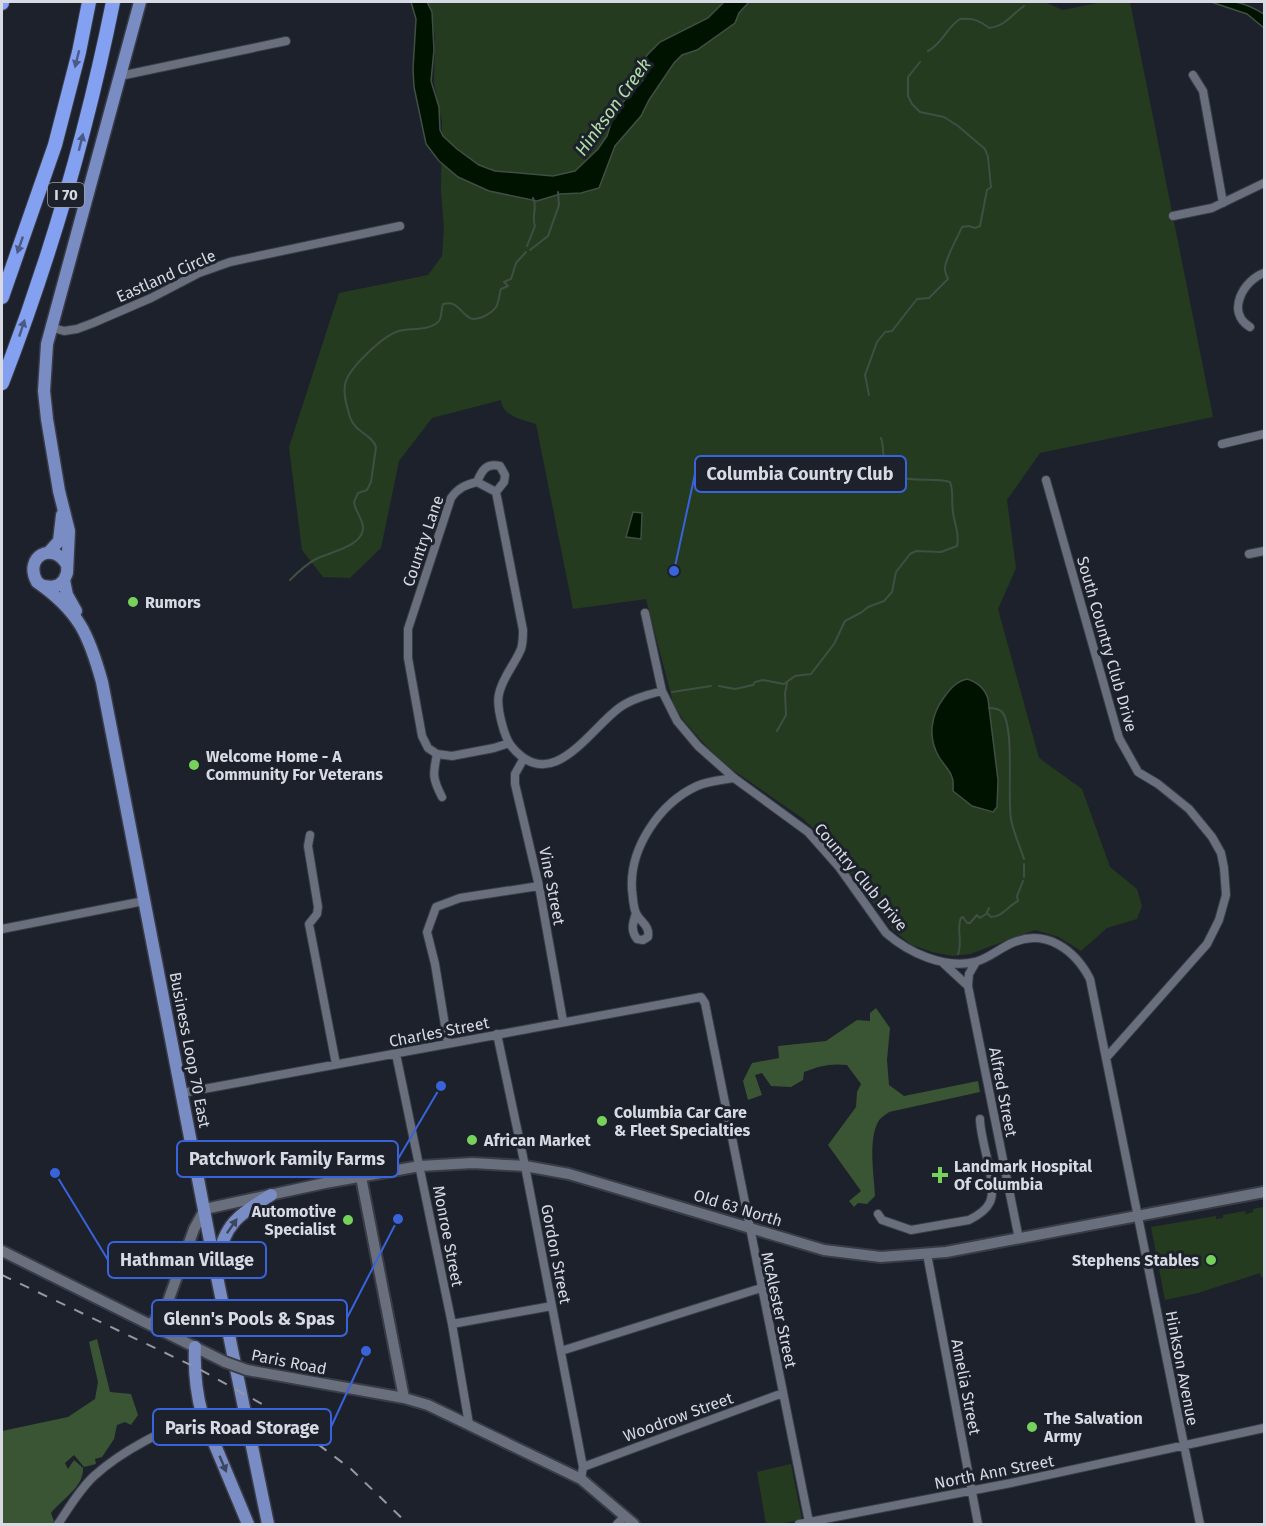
<svg xmlns="http://www.w3.org/2000/svg" width="1266" height="1526" font-family="'Fira Sans',sans-serif">
	<style>
		.green { fill: #253b1f }
		.forest { fill: #3a5533 }
		.water { fill: #001300; stroke: #404f44; stroke-width: 1.5 }
		.lines { fill: none; stroke-linecap: round; stroke-linejoin: round }
		.stream { stroke: #404f44; stroke-width: 2 }
		.street-casing { stroke: #393c46; stroke-width: 10 }
		.secondary-casing { stroke: #393c46; stroke-width: 14 }
		.primary-casing { stroke: #393c46; stroke-width: 15 }
		.highway-casing { stroke: #393c46; stroke-width: 16 }
		.street { stroke: #696f7d; stroke-width: 8 }
		.secondary { stroke: #696f7d; stroke-width: 10 }
		.primary { stroke: #798cc3; stroke-width: 12 }
		.highway { stroke: #84a0f1; stroke-width: 14 }
		.rail { stroke: #9598a1; stroke-width: 2; stroke-dasharray: 10 10; stroke-linecap: butt }
		.secondary-bridge-casing { stroke: #393c46; stroke-width: 14; stroke-linecap: butt }
		.secondary-bridge { stroke: #696f7d; stroke-width: 10 }
		.oneway { fill: #4b5a85 }
		.oneway2 { fill: #3d4661 }
		.poi-dot { fill: #76d25a; stroke: #1d212c; stroke-width: 2 }
		.labels { text-anchor: middle; dominant-baseline: central; stroke-width: 6; stroke-linejoin: round; paint-order: stroke }
		.shield { fill: #1d212c; stroke: #9fa2ab; stroke-width: 1.5 }
		.shield-label { font-size: 15px; font-weight: bold; fill: #d7dae2 }
		.street-label { font-size: 16px; fill: #d7dae2; stroke: #1d212c }
		.poi-label { font-size: 16px; font-weight: bold; fill: #d7dae2; stroke: #1d212c; text-anchor: start }
		.water-label { font-size: 18px; font-style: italic; fill: #b1dfa5; stroke: #1d212c }
		.leader { fill: none; stroke: #3963da; stroke-width: 2 }
		.callout-dot { fill: #3963da; stroke: #1d212c; stroke-width: 2 }
		.callout { fill: #1d212c; stroke: #3963da; stroke-width: 2 }
		.callout-label { font-size: 18px; text-anchor: middle; font-weight: bold; fill: #d7dae2 }
	</style>
	<rect width="100%" height="100%" fill="#1d212c"/>
	<path class="green" d="M426 2H1044L1063 10 1102 2H1130L1213 417 1040 453 1007 500 1016 568 998 609 1039 758 1082 789 1110 867 1137 889 1142 906 1137 919 1107 928 1081 951 1059 937 1035 930 970 954 952 956 932 952 910 944 893 930 827 841 802 818 730 768 707 747 685 722 674 706 646 599 573 609 536 424C523 420 502 416 501 400L432 418 399 461 381 548 350 578 323 577 302 550 289 447 339 293 428 275 442 256 444 229 441 190 442 122 434 83 435 38 433 20Z
		M1264 1207V1277H1261L1260 1273 1198 1293 1165 1300 1151 1227 1216 1216V1219L1223 1218V1215L1245 1211 1246 1214 1253 1212V1209Z
		M791 1464 802 1520 779 1524H766L757 1472Z"/>
	<path class="forest" d="M876 1008 890 1028 887 1060 889 1085 904 1096 978 1081 980 1092 889 1112C885 1115 880 1118 878 1122 868 1141 874 1175 875 1196L867 1204 858 1203 854 1207 849 1201 861 1191 828 1145 856 1107 857 1092 861 1084 847 1065C830 1063 819 1066 804 1072L803 1080 791 1087 771 1086 762 1073 755 1075 762 1095 748 1100 743 1081 752 1063 779 1058 778 1046 826 1041 857 1020 870 1021V1013Z
		M97 1339 110 1392 131 1394 138 1415 131 1425 125 1422 117 1425 114 1439 102 1457 95 1459 96 1464 84 1467 74 1455 65 1463 68 1469 74 1460 83 1468C84 1487 62 1499 51 1513L55 1524H2V1431L68 1417 95 1399 98 1382 89 1342Z"/>
	<path class="water" d="M411 2H427L432 12 434 50 431 81 439 107 440 130 443 136 457 149 479 165 495 171 553 176 575 171 598 149 607 136 615 111 643 80 645 58 648 54 660 42 708 18 724 2H749L739 13 735 23 697 50 682 55 674 63 649 100 641 116 615 146 599 188 581 193 560 194 537 201 489 191 458 177 439 161 426 144 414 87 413 69 416 19Z
		M1211 2C1236 1 1242 1 1264 14V28L1247 14Z
		M633 512 642 513 641 539 626 537Z
		M967 679C977 682 985 689 988 699L998 780 997 807 993 812 972 806 953 791C953 787 954 781 952 777 950 770 943 764 939 757 927 737 931 714 945 696 951 688 957 681 967 679Z"/>
	<g class="lines">
		<path class="stream" d="M928 51C942 44 947 27 960 19 973 18 979 20 989 28 1006 26 1011 15 1024 6
			M527 246 535 226C531 216 538 208 533 198
			M530 250 548 236 559 205 558 192
			M869 395 865 375 877 342 885 332 892 331 917 299 929 298 948 279C947 276 945 273 945 270 943 262 959 235 962 227L969 226 975 228 980 226 987 190 991 187 988 157 985 149 958 126 944 117 920 112 912 104 908 96V77L920 62
			M290 580C298 572 306 564 316 559 330 552 361 547 363 529 364 520 355 512 354 502L358 493 367 490 371 482 376 447C372 434 355 433 350 417 347 407 343 395 345 385 347 369 384 335 399 331 410 328 431 331 439 321 442 317 441 309 443 304 458 300 460 313 470 318 477 322 492 313 496 307 499 302 499 295 501 289L508 286 504 282 511 279 516 263 526 252
			M719 686 735 689 753 685 755 682 763 680 784 684 795 676 811 674 834 644 845 621 862 612 868 607 884 601 892 592 896 572 910 554 916 551 941 552 957 546C960 534 954 523 953 512 951 501 954 492 950 482 929 475 896 489 885 462 882 454 884 446 881 438
			M672 692 711 686
			M989 708C993 708 998 708 1002 712 1015 727 1007 797 1011 819 1013 832 1020 846 1024 859
			M777 731 786 715 785 693 787 683
			M1024 877V864
			M987 913 991 917C1002 917 1008 906 1018 901L1017 896 1023 881
			M958 954C963 942 956 929 961 918L963 917 967 923H970L977 915 980 918 986 914 989 908"/>
		<defs>
			<path id="street" d="M1193 75 1203 91 1223 203
				M120 76 286 41
				M1173 216 1212 208 1264 183
				M50 327 64 331 77 329 93 323 151 298 199 273 230 262 400 226
				M1250 327C1225 312 1244 280 1264 273
				M1222 444 1264 434
				M1046 480 1119 738 1138 772 1158 784 1189 809 1212 837 1221 853 1224 868 1226 895 1219 920 1207 944 1106 1058
				M477 482C482 470 486 463 500 466L505 475 504 482 496 492
				M1249 554 1264 551
				M645 613 662 691 677 721 698 746 734 778 808 832 839 867 886 933C909 953 944 969 975 962 988 959 1000 948 1012 943 1046 928 1075 950 1090 979L1200 1524
				M509 743 494 748 452 756 437 754 428 748 422 736 408 658V629L451 498C458 488 465 485 477 482L496 492 523 630C523 636 523 643 521 649 515 664 502 678 499 694 496 706 504 738 512 747 552 795 589 730 619 708 631 699 647 695 662 691
				M437 754C433 774 432 778 442 797
				M524 758 515 774V784L539 886 563 1021
				M310 835 308 846 318 907 317 914 309 924 336 1064
				M636 913C633 923 630 930 637 939L643 940 648 937C650 925 640 922 636 913 633 907 633 897 632 890 629 848 660 803 697 786 708 781 722 780 734 778
				M2 929 144 901
				M942 962 968 986
				M976 962 969 974 968 986 1019 1239
				M497 1034 525 1166 583 1467 581 1479
				M448 1044 435 964 427 932 436 907 460 898 539 886
				M396 1054 452 1324 469 1424
				M182 1093 701 997 705 1003 809 1522
				M878 1214 882 1220 911 1230 969 1220C977 1216 986 1211 990 1202 998 1185 980 1141 980 1119
				M927 1254 978 1524
				M452 1324 552 1306
				M561 1351 761 1288
				M583 1467 783 1393
				M58 1524C69 1508 79 1490 94 1476 125 1448 164 1431 202 1414
				M617 1524 625 1516
				M799 1524 1011 1483 1264 1428"/>
			<path id="secondary" d="M361 1177 404 1398
				M2 1251 225 1362
				M151 1324 166 1307 194 1229 205 1209 325 1183 420 1166 473 1163 525 1166 569 1174 824 1250 881 1257 946 1252 1264 1192
				M247 1370 404 1398 428 1405 581 1479 634 1524"/>
			<path id="primary" d="M49 552 59 541 62 515
				M67 565C53 540 23 557 37 582 79 611 89 635 102 682L216 1272 268 1524
				M64 580 67 595 76 611
				M44 586 51 587 59 585 64 580 67 573 69 531 59 491 47 419 44 391 47 344 140 2
				M218 1262C223 1224 240 1214 271 1195
				M195 1347C194 1370 196 1392 202 1414L248 1524"/>
			<path id="highway" d="M2 3V2
				M2 297 55 145 79 52 89 2
				M2 383C50 259 87 131 113 2"/>
		</defs>
		<use href="#street" class="street-casing"/>
		<use href="#secondary" class="secondary-casing"/>
		<use href="#primary" class="primary-casing"/>
		<use href="#highway" class="highway-casing"/>
		<use href="#street" class="street"/>
		<use href="#secondary" class="secondary"/>
		<use href="#primary" class="primary"/>
		<use href="#highway" class="highway"/>
		<path class="rail" d="M2 1275 199 1369 271 1409 351 1469 408 1524"/>
		<defs>
			<path id="secondary-bridge" d="M225 1362 247 1370"/>
		</defs>
		<use href="#secondary-bridge" class="secondary-bridge-casing"/>
		<use href="#secondary-bridge" class="secondary-bridge"/>
	</g>
	<defs><path id="oneway-solid" d="M-6-.8H1V-3.2L6.5 0L1 3.2V.8H-6Z" transform="scale(1.5)"/></defs>
	<g class="oneway">
		<use href="#oneway-solid" transform="translate(77 59) rotate(104)"/>
		<use href="#oneway-solid" transform="translate(81 142) rotate(-76)"/>
		<use href="#oneway-solid" transform="translate(20 245) rotate(109)"/>
		<use href="#oneway-solid" transform="translate(22 328) rotate(-72)"/>
	</g>
	<g class="oneway2">
		<use href="#oneway-solid" transform="translate(232 1226) rotate(-55)"/>
		<use href="#oneway-solid" transform="translate(223 1464) rotate(67)"/>
	</g>
	<g class="poi-dot">
		<circle cx="133" cy="602" r="6"/>
		<circle cx="194" cy="765" r="6"/>
		<circle cx="602" cy="1121" r="6"/>
		<circle cx="472" cy="1140" r="6"/>
		<path d="M937 1166h6v6h6v6h-6v6h-6v-6h-6v-6h6z"/>
		<circle cx="348" cy="1220" r="6"/>
		<circle cx="1211" cy="1260" r="6"/>
		<circle cx="1032" cy="1427" r="6"/>
	</g>
	<g class="labels">
		<rect class="shield" x="48" y="183" width="36" height="24" rx="4.5"/>
		<g class="shield-label">
			<text x="66" y="195">I 70</text>
		</g>
		<g class="street-label">
			<text transform="translate(166 276) rotate(-24)">Eastland Circle</text>
			<text transform="translate(423 541) rotate(-71)">Country Lane</text>
			<text transform="translate(1107 644) rotate(74)">South Country Club Drive</text>
			<text transform="translate(861 877) rotate(50)">Country Club Drive</text>
			<text transform="translate(552 886) rotate(79)">Vine Street</text>
			<text transform="translate(439 1032) rotate(-11)">Charles Street</text>
			<text transform="translate(190 1050) rotate(79)">Business Loop 70 East</text>
			<text transform="translate(1003 1092) rotate(79)">Alfred Street</text>
			<text transform="translate(738 1208) rotate(17)">Old 63 North</text>
			<text transform="translate(448 1236) rotate(79)">Monroe Street</text>
			<text transform="translate(556 1254) rotate(79)">Gordon Street</text>
			<text transform="translate(779 1310) rotate(78)">McAlester Street</text>
			<text transform="translate(289 1362) rotate(11)">Paris Road</text>
			<text transform="translate(1182 1368) rotate(79)">Hinkson Avenue</text>
			<text transform="translate(966 1387) rotate(79)">Amelia Street</text>
			<text transform="translate(678 1417) rotate(-20)">Woodrow Street</text>
			<text transform="translate(994 1472) rotate(-11)">North Ann Street</text>
		</g>
		<g class="poi-label">
			<text x="145" y="602">Rumors</text>
			<text x="206" y="756">Welcome Home - A<tspan x="206" dy="18">Community For Veterans</tspan></text>
			<text x="614" y="1112">Columbia Car Care<tspan x="614" dy="18">&amp; Fleet Specialties</tspan></text>
			<text x="484" y="1140">African Market</text>
			<text x="954" y="1166">Landmark Hospital<tspan x="954" dy="18">Of Columbia</tspan></text>
			<text x="336" y="1211" text-anchor="end">Automotive<tspan x="336" dy="18">Specialist</tspan></text>
			<text x="1199" y="1260" text-anchor="end">Stephens Stables</text>
			<text x="1044" y="1418">The Salvation<tspan x="1044" dy="18">Army</tspan></text>
		</g>
		<g class="water-label">
			<text transform="translate(613 107) rotate(-54)">Hinkson Creek</text>
		</g>
	</g>
	<path class="leader" d="M674 571L695 474M441 1086L398 1159M55 1173L108 1260M398 1219L347 1318M366 1351L331 1427"/>
	<g class="callout-dot">
		<circle cx="674" cy="571" r="6"/>
		<circle cx="441" cy="1086" r="6"/>
		<circle cx="55" cy="1173" r="6"/>
		<circle cx="398" cy="1219" r="6"/>
		<circle cx="366" cy="1351" r="6"/>
	</g>
	<g class="callout">
		<rect x="695" y="456" width="211" height="36" rx="6"/>
		<rect x="177" y="1141" width="221" height="36" rx="6"/>
		<rect x="108" y="1242" width="158" height="36" rx="6"/>
		<rect x="152" y="1300" width="195" height="36" rx="6"/>
		<rect x="153" y="1409" width="178" height="36" rx="6"/>
	</g>
	<g class="callout-label">
		<text x="800" y="480">Columbia Country Club</text>
		<text x="287" y="1165">Patchwork Family Farms</text>
		<text x="187" y="1266">Hathman Village</text>
		<text x="249" y="1325">Glenn's Pools &amp; Spas</text>
		<text x="242" y="1434">Paris Road Storage</text>
	</g>
	<rect width="1266" height="1526" fill="none" stroke="#d7dae2" stroke-width="6"/>
</svg>
